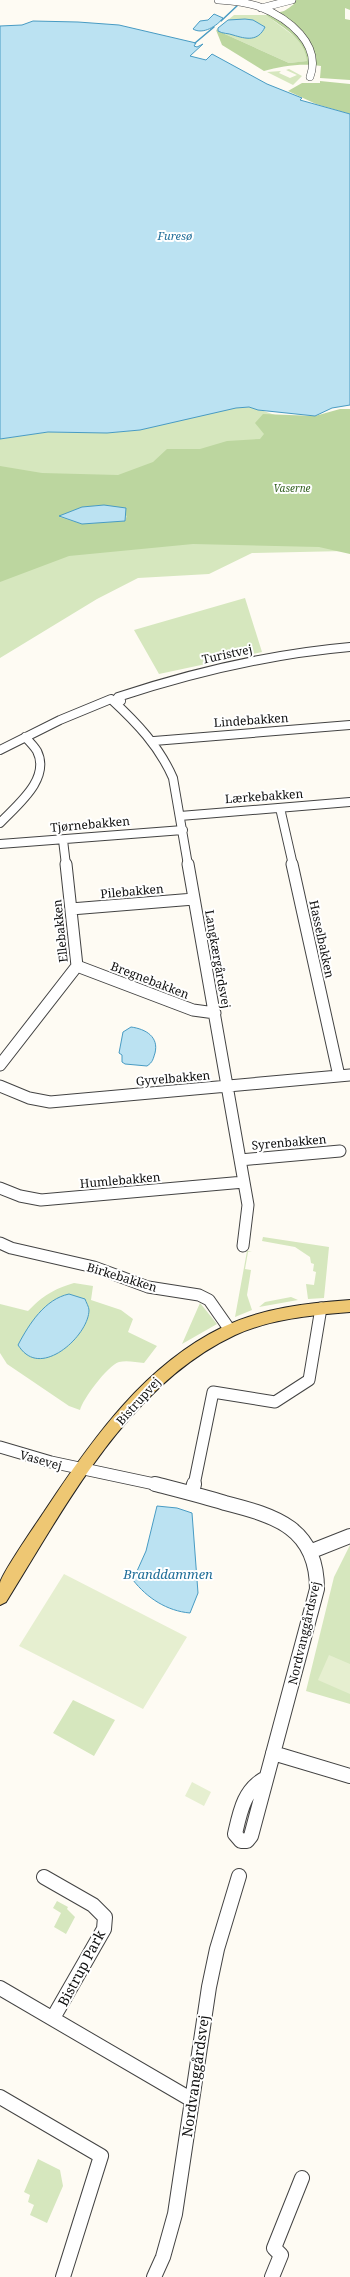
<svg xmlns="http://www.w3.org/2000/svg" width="350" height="2277" font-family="'Noto Serif',serif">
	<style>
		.green { fill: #d6e7be }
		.forest { fill: #bcd69f; fill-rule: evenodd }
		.pitch { fill: #e6efd0 }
		.water { fill: #bbe2f2; stroke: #489bc3 }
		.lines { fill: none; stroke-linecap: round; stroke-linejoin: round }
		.stream { stroke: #489bc3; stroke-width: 1.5 }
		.minor-far3-casing { stroke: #434343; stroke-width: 8 }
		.minor-far2-casing { stroke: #434343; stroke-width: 10 }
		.minor-far1-casing { stroke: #434343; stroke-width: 13 }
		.minor-casing { stroke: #434343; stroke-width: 16 }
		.major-casing { stroke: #212121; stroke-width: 2 }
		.minor-far3 { stroke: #fff; stroke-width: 7 }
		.minor-far2 { stroke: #fff; stroke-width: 8 }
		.minor-far1 { stroke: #fff; stroke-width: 11 }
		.minor { stroke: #fff; stroke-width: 14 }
		.major { fill: #eec773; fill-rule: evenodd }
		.labels { text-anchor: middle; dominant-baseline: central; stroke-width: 4; stroke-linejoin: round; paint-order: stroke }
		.far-park-label { font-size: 10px; font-style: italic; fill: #366324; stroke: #fff }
		.far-water-label { font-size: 11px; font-style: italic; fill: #216e99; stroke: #fff }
		.street-label { font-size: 12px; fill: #101010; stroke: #fff }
		.water-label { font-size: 13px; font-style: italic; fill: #216e99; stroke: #fff }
		.near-street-label { font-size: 14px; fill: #101010; stroke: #fff }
	</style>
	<rect width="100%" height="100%" fill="#fefbf3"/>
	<path class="green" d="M234 15H266L298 39 306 51 308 61 289 63 216 30Z
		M289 69 302 76 293 85 267 72 281 71 279 73 290 78 297 75 286 70Z
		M252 407 278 416 346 551 252 553 209 574 138 578 97 599 0 658V439L48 432 107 433 140 430 231 408Z
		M245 598 262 652 159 674 134 630Z
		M263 1237 329 1247 324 1298 308 1299 306 1284 314 1285 316 1272 313 1271 314 1264 311 1263 310 1257 295 1247 262 1241Z
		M247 1251 252 1252H248L245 1269 251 1270 247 1295 252 1310 235 1317Z
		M74 1283 93 1286 91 1300 121 1310 133 1319 128 1332 157 1346 144 1363C136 1362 126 1360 119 1362 107 1366 83 1399 80 1410L69 1406 7 1364 0 1353V1304L28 1311C44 1295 52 1290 74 1283Z
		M291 1297 298 1300 259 1307 265 1302Z
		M200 1303 217 1324 182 1344Z
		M350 1545V1704L306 1691 334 1577Z
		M73 1700 115 1720 94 1756 53 1733Z
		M57 1901 68 1907 67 1909 75 1917 66 1934 54 1927 61 1913 53 1908Z
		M38 2159 60 2170 63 2186 47 2223 30 2215 34 2205 28 2202 30 2195 24 2192Z"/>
	<path class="forest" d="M289 0H350V10L345 8V19L350 20V80L320 78 321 66C303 63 281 66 264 71L222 45 216 30 289 63 307 61C305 38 283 28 266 15L271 11C282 14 285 11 294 4Z
		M320 81 350 84V114L316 104 288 91 302 83H320Z
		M340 409H350V554L319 547 193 544 69 556 0 582V466L42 473 118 475 153 462 167 449H200L227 441 260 439 264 434 255 423 263 414 315 416ZM104 505 127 516 125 521 82 524 59 517 82 507Z"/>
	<path class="pitch" d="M64 1574 187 1637 143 1709 19 1646Z
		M329 1655 350 1664V1694L318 1680Z
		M192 1782 211 1792 204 1806 185 1796Z"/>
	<path class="water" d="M214 14 223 18C217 26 203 35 193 29L200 21 208 20Z
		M245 19 253 20 265 27C258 42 246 39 233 35 228 33 223 34 218 31V28L228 20Z
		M33 21 78 22 119 25 196 43 194 46 197 47 203 44 190 56 206 60 212 54 267 84 302 98 300 100 350 114V405L332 408 315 416 258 410 249 407 236 408 140 430 107 433 48 432 0 439V26L22 25Z
		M104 505 126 508 125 521 82 524 59 516 82 507Z
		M131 1027C146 1029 159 1037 155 1053 153 1059 153 1062 147 1066L125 1064 122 1062V1055L119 1053 123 1032Z
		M69 1294 85 1299C86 1302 89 1307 89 1310 89 1333 49 1372 26 1354 23 1352 20 1348 18 1345 29 1324 45 1299 69 1294Z
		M157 1506 177 1508 192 1513 198 1593 190 1613C167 1611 147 1598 133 1580L146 1551Z"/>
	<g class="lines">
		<path class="stream" d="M221 21 239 4
			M195 43 214 27"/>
		<defs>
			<path id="minor-far3" d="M218 0C232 1 247 2 260 7 288 18 322 44 310 77
				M261 8 292 0"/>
			<path id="minor-far2" d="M121 701 118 697C194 672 270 654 350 647
				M154 741 350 725
				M0 750 60 720 111 699C137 723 159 746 173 778L188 865
				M280 808 293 865
				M180 816 350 802
				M0 823C17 805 51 779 37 751 34 746 29 741 25 737
				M63 840 66 865
				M0 844 183 830"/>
			<path id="minor-far1" d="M188 864 248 1205 243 1246
				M292 864 339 1076
				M71 909 194 899
				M77 966 193 1010 215 1013
				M0 1065 77 966 66 864
				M0 1086 29 1098 50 1102 350 1075
				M240 1160 340 1151
				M0 1188 20 1196 41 1200 244 1182
				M0 1243 11 1248 94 1267 148 1287 199 1295 209 1300 230 1330
				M0 1447 51 1462 159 1485
				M194 1485 213 1392 275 1402 309 1380 321 1308"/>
			<path id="minor" d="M155 1484C178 1490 202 1496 225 1503 276 1516 317 1528 317 1589L251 1836 247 1841H241L235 1834C240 1812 244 1789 266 1778
				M192 1493 194 1484
				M312 1551 350 1536
				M273 1753 350 1776
				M44 1877 93 1905 105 1917 104 1929 53 2018
				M0 1988 192 2100
				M0 2097 101 2156 63 2277
				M154 2277 163 2257 175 2214 209 1987 217 1949 239 1876
				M272 2277 281 2255 274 2248 302 2178"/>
			<path id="major" d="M350 1300V1312C312 1315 270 1319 235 1335 128 1385 65 1507 6 1602L0 1605C0 1598 0 1590 0 1583 2 1573 38 1521 46 1509 93 1438 145 1365 223 1327 262 1308 308 1303 350 1300Z"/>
		</defs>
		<use href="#minor-far3" class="minor-far3-casing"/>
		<use href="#minor-far2" class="minor-far2-casing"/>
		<use href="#minor-far1" class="minor-far1-casing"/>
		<use href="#minor" class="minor-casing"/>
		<use href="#major" class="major-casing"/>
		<use href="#minor-far3" class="minor-far3"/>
		<use href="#minor-far2" class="minor-far2"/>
		<use href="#minor-far1" class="minor-far1"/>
		<use href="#minor" class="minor"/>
		<use href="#major" class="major"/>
	</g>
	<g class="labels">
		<g class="far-park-label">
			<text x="292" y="488">Vaserne</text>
		</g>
		<g class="far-water-label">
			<text x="175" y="235">Furesø</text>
		</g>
		<g class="street-label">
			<text transform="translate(227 654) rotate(-12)">Turistvej</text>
			<text transform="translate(251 720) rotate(-4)">Lindebakken</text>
			<text transform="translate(264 796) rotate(-4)">Lærkebakken</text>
			<text transform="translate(90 824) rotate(-5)">Tjørnebakken</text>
			<text transform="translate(132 891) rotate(-5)">Pilebakken</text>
			<text transform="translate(60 931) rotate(-96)">Ellebakken</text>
			<text transform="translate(322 939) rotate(78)">Hasselbakken</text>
			<text transform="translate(218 959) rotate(80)">Langkærgårdsvej</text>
			<text transform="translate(150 980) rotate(21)">Bregnebakken</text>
			<text transform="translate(173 1078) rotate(-5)">Gyvelbakken</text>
			<text transform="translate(289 1142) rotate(-5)">Syrenbakken</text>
			<text transform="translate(120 1180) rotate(-5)">Humlebakken</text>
			<text transform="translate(122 1277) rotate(17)">Birkebakken</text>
			<text transform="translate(138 1401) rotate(-48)">Bistrupvej</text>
			<text transform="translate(41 1460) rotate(16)">Vasevej</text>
			<text transform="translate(304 1633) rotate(-77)">Nordvanggårdsvej</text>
		</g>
		<g class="water-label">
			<text x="168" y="1574">Branddammen</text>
		</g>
		<g class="near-street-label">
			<text transform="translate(81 1968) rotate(-62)">Bistrup Park</text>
			<text transform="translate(195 2076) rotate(-82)">Nordvanggårdsvej</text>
		</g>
	</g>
</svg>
